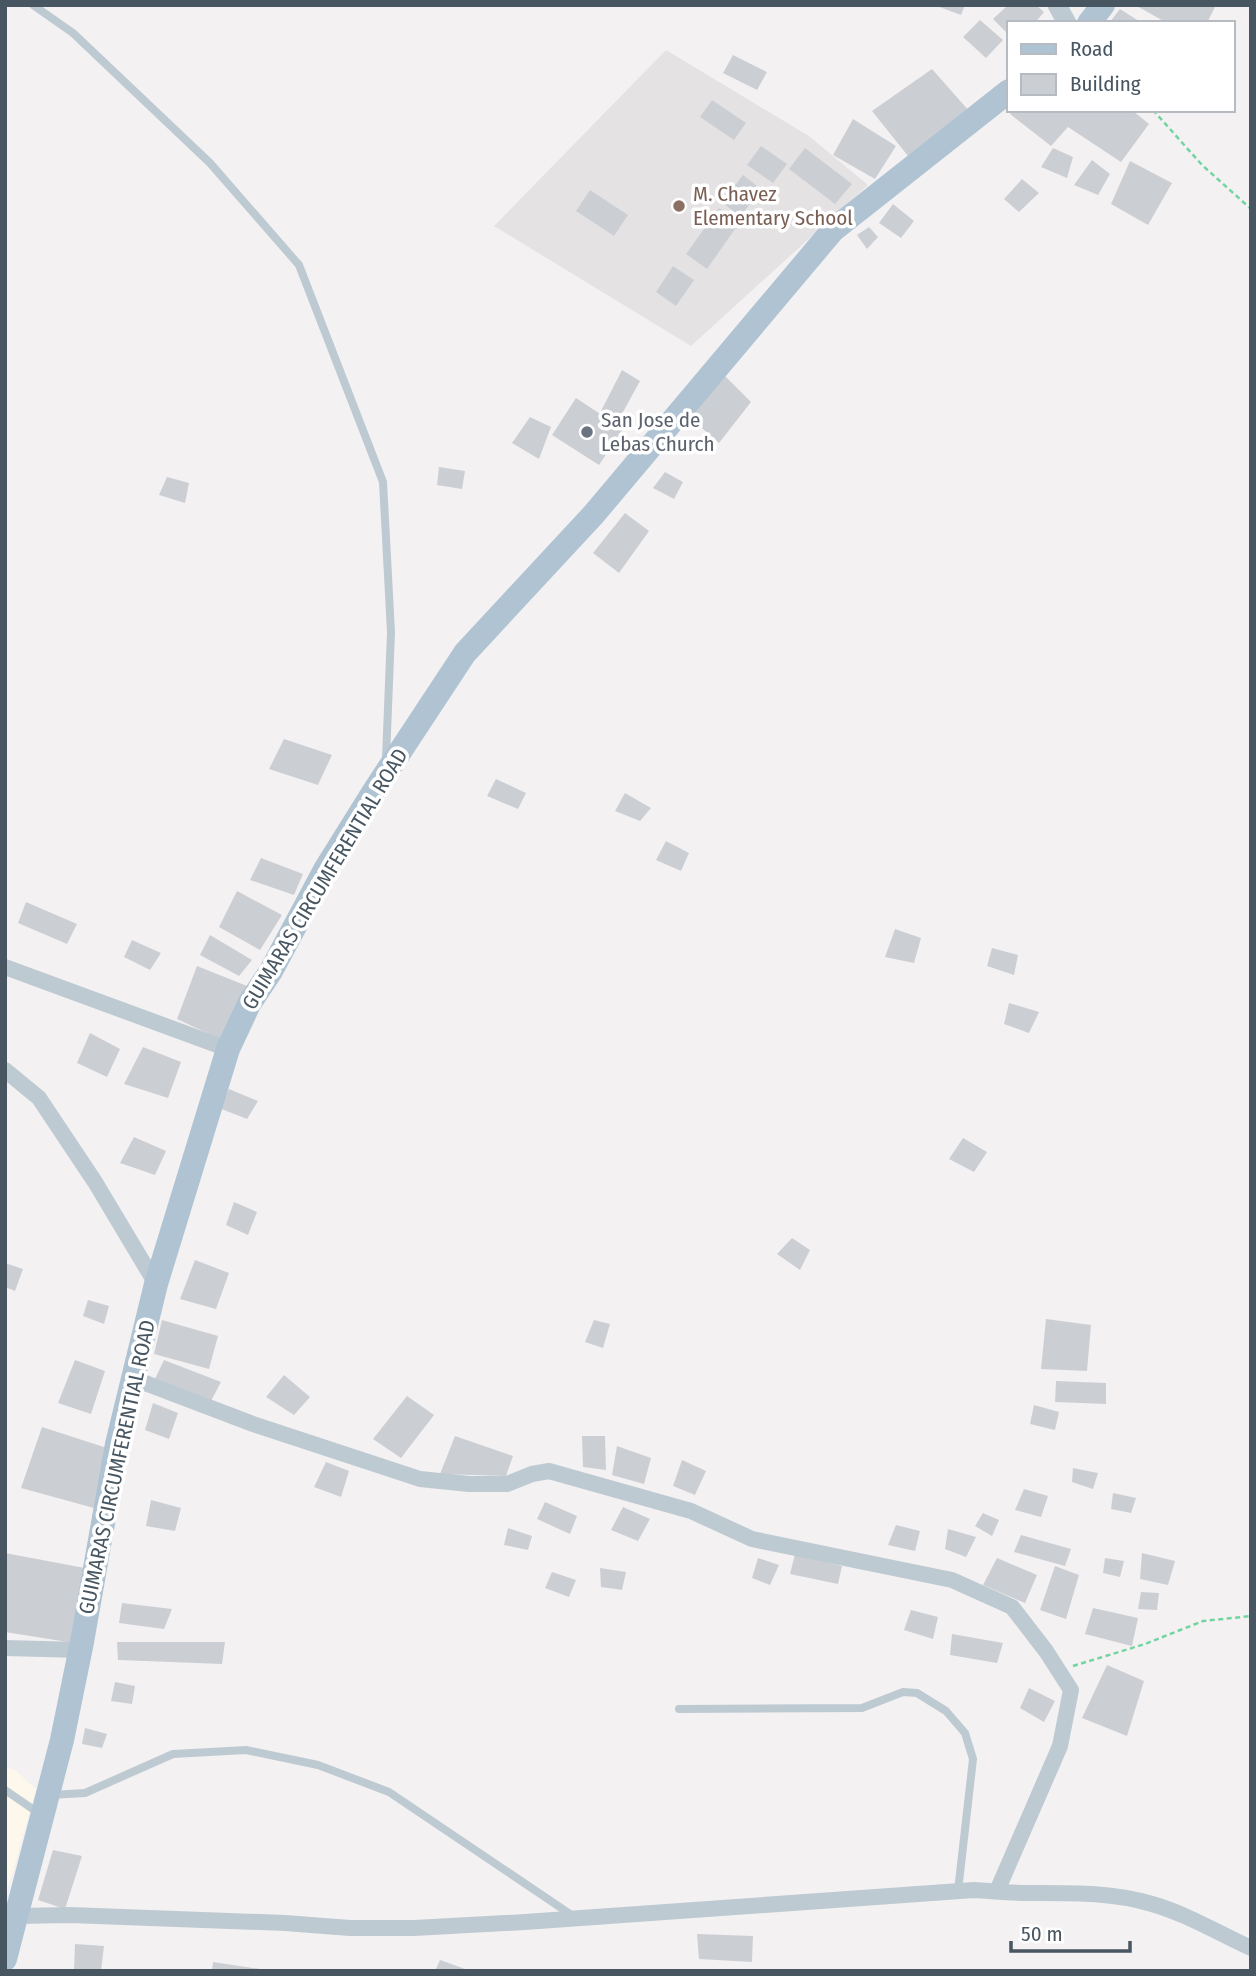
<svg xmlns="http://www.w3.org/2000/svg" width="1256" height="1976" font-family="'Fira Sans Condensed',sans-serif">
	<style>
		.commercial { fill: #fef8ec }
		.education { fill: #e5e2e4 }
		.building { fill: #cbcfd4 }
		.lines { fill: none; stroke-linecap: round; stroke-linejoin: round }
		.path { stroke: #72d5a0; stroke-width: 2.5; stroke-dasharray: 5 3.5; stroke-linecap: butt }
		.service { stroke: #becad2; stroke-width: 8 }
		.minor { stroke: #becad2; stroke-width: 16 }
		.tertiary { stroke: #becad2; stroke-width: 19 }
		.primary { stroke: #afc3d2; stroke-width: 24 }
		.education-dot { fill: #8d6e63; stroke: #fff; stroke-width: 2.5 }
		.worship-dot { fill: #6b7280; stroke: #fff; stroke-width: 2.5 }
		.labels { text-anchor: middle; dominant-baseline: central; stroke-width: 7; stroke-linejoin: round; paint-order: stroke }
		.education-label { font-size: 21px; fill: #785e54; stroke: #fff; text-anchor: start }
		.worship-label { font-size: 21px; fill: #5b616d; stroke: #fff; text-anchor: start }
		.street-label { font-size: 21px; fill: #475661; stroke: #fff }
	</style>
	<rect width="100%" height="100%" fill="#f4f1f2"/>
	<path class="commercial" d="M5 1767 15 1770 36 1789 5 1899Z"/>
	<path class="education" d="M666 50 809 136 868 185 691 346 494 226Z"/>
	<path class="building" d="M934 5H965L961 15Z
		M1008 5H1036L1044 12 1035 23H1009V35L993 19Z
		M1135 5H1216L1207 23H1167Z
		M1120 9 1142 23H1109Z
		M980 20 1003 40 986 58 963 37Z
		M733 55 767 72 757 90 723 73Z
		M932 69 970 112 908 156 872 111Z
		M712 100 746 123 734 140 700 117Z
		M1013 110H1132L1149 124 1121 162 1068 127 1051 146 1010 114Z
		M853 119 896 146 875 179 833 155Z
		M761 146 787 164 773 183 747 165Z
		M805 148 852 184 835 204 789 169Z
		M1053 148 1073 157 1067 178 1041 167Z
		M1092 160 1110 174 1098 195 1074 185Z
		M1130 161 1172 183 1148 225 1111 204Z
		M743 175 761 189 740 217 722 202Z
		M1022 179 1039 193 1019 212 1004 199Z
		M590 190 628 215 614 236 576 211Z
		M893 204 914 221 901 238 879 223Z
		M719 208 740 222 707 269 686 254Z
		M869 227 878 237 867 249 857 235Z
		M673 266 694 280 676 306 656 292Z
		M622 370 640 381 617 423 601 411Z
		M723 374 751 402 719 443 686 414Z
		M576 398 623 429 599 465 552 435Z
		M530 417 551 427 539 459 512 443Z
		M439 467 465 471 462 489 437 485Z
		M665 472 683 482 674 499 653 488Z
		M167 477 189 483 185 503 159 495Z
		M625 513 649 531 619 573 593 553Z
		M284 739 332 755 318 785 269 769Z
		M496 779 526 793 518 809 487 796Z
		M625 793 651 808 640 821 615 811Z
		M666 841 689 853 681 871 656 860Z
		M261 858 303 874 294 895 250 880Z
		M237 891 282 915 260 950 219 927Z
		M26 902 77 924 67 944 18 923Z
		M895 929 921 938 914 963 885 957Z
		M210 935 252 960 239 976 200 955Z
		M132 940 161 953 150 970 124 957Z
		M992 948 1018 955 1014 975 987 966Z
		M197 966 247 986 224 1041 177 1019Z
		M1009 1003 1039 1012 1029 1033 1004 1024Z
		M90 1033 120 1049 107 1077 77 1063Z
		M143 1047 181 1062 168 1098 124 1084Z
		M229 1089 258 1101 247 1119 219 1108Z
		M134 1137 166 1151 155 1175 120 1163Z
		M963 1138 987 1152 974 1172 949 1159Z
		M234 1202 257 1212 248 1235 226 1225Z
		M792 1238 810 1250 800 1270 777 1254Z
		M195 1260 229 1273 216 1309 180 1299Z
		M5 1263 23 1269 15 1291 5 1287Z
		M88 1300 109 1306 104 1324 83 1316Z
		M1046 1319 1091 1325 1087 1371 1041 1369Z
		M162 1320 218 1336 209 1369 154 1354Z
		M594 1320 610 1324 603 1348 585 1342Z
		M75 1360 105 1371 91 1414 58 1403Z
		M164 1360 221 1382 211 1401 154 1381Z
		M284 1375 310 1397 294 1415 266 1397Z
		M1056 1381 1106 1383V1404L1055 1402Z
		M407 1396 434 1415 401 1458 373 1439Z
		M153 1403 178 1413 169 1439 145 1430Z
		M1034 1405 1059 1412 1055 1430 1030 1424Z
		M42 1427 107 1448 94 1508 21 1488Z
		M455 1436 513 1456 506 1476 440 1474Z
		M582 1436H605L606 1470 583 1467Z
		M617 1446 651 1458 644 1484 612 1475Z
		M682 1460 706 1471 695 1495 673 1486Z
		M326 1462 349 1471 341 1497 314 1487Z
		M1073 1468 1098 1473 1093 1489 1072 1482Z
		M1024 1489 1048 1496 1041 1517 1015 1510Z
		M1113 1493 1136 1498 1131 1513 1111 1509Z
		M151 1500 181 1508 175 1531 146 1526Z
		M545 1502 577 1516 570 1534 537 1519Z
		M623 1507 650 1519 638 1541 611 1530Z
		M983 1513 999 1520 992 1536 975 1526Z
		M896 1525 920 1531 915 1551 888 1545Z
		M508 1528 532 1536 528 1550 504 1545Z
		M948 1529 976 1537 966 1557 945 1549Z
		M1021 1535 1071 1549 1065 1566 1014 1552Z
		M5 1553 90 1569 74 1643 5 1632Z
		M1142 1553 1175 1561 1168 1585 1140 1579Z
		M795 1554 842 1566 838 1584 790 1574Z
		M758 1558 779 1565 770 1585 752 1578Z
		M997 1558 1037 1575 1025 1603 983 1585Z
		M1105 1558 1124 1561 1120 1577 1103 1573Z
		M1055 1566 1079 1575 1066 1619 1040 1610Z
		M600 1568 626 1572 622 1590 601 1587Z
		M552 1572 576 1580 569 1597 545 1588Z
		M1141 1592 1159 1593 1157 1610 1138 1609Z
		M122 1603 172 1609 164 1629 119 1623Z
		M1093 1608 1138 1618 1132 1646 1085 1634Z
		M911 1610 938 1617 933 1639 904 1630Z
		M952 1634 1003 1643 997 1663 950 1655Z
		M117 1642H225L222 1664 118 1660Z
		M1107 1665 1144 1681 1127 1736 1082 1718Z
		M115 1682 135 1686 132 1704 111 1701Z
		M1029 1688 1055 1701 1044 1722 1020 1708Z
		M85 1728 107 1734 102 1748 82 1744Z
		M53 1850 82 1856 65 1909 38 1900Z
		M697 1934 753 1936 752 1962 699 1959Z
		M75 1944 104 1946 101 1971H74Z
		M440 1960 468 1970V1971H435Z
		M213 1962 260 1969 259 1971H212Z"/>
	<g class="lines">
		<path class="path" d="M1153 110 1202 165 1251 209
			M1073 1666 1145 1644 1203 1621 1251 1616"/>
		<path class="service" d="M33 5 73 33 210 163 299 265 383 482 391 632 386 758
			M679 1709 862 1708 903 1692 917 1693 946 1711 965 1733 973 1759 958 1891
			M5 1790 40 1814
			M51 1795 85 1793 173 1754 246 1750 318 1765 389 1792 573 1916"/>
		<path class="minor" d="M5 967 228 1049
			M5 1070 39 1098 95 1182 156 1284
			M132 1378 253 1424 420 1479 469 1484H507L532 1474 549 1471 691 1511 752 1539 952 1580 1012 1607 1046 1651 1071 1690 1060 1746 997 1891
			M5 1648 80 1650
			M17 1916 70 1915 285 1923 350 1928H414L525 1922 974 1890C992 1891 1010 1893 1028 1893 1070 1893 1112 1892 1152 1904 1187 1914 1218 1933 1251 1948"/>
		<path class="tertiary" d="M1057 5 1067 23"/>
		<path class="primary" d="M1089 23 1103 5
			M5 1959 62 1740 82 1642 117 1444 156 1284 228 1049 249 1004 271 971 326 868 374 791 465 653 594 514 833 230 1009 91"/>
	</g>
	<circle class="education-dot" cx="679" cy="206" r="7"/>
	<circle class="worship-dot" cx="587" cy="432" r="7"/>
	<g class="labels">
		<g class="education-label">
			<text x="693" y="194">M. Chavez<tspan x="693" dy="24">Elementary School</tspan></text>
		</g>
		<g class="worship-label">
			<text x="601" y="420">San Jose de<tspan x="601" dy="24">Lebas Church</tspan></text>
		</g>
		<g class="street-label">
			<text transform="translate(325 879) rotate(-59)">GUIMARAS CIRCUMFERENTIAL ROAD</text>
			<text transform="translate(117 1467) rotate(-78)">GUIMARAS CIRCUMFERENTIAL ROAD</text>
		</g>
	</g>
	<rect width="1256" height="1976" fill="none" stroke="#475661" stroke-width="14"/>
	<rect x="1007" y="21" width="228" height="91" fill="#ffffff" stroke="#b5bbc0" stroke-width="2"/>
	<rect x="1021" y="44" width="35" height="10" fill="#afc3d2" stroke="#b5bbc0" stroke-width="2"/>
	<text x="1070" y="56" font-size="21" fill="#475661">Road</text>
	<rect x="1021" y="74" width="35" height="21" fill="#cbcfd4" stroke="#b5bbc0" stroke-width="2"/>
	<text x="1070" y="91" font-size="21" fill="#475661">Building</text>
	<path d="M1011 1941v10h119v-10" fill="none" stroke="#475661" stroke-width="3.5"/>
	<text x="1021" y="1941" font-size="21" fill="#475661" stroke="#ffffff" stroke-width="5" paint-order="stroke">50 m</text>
</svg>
